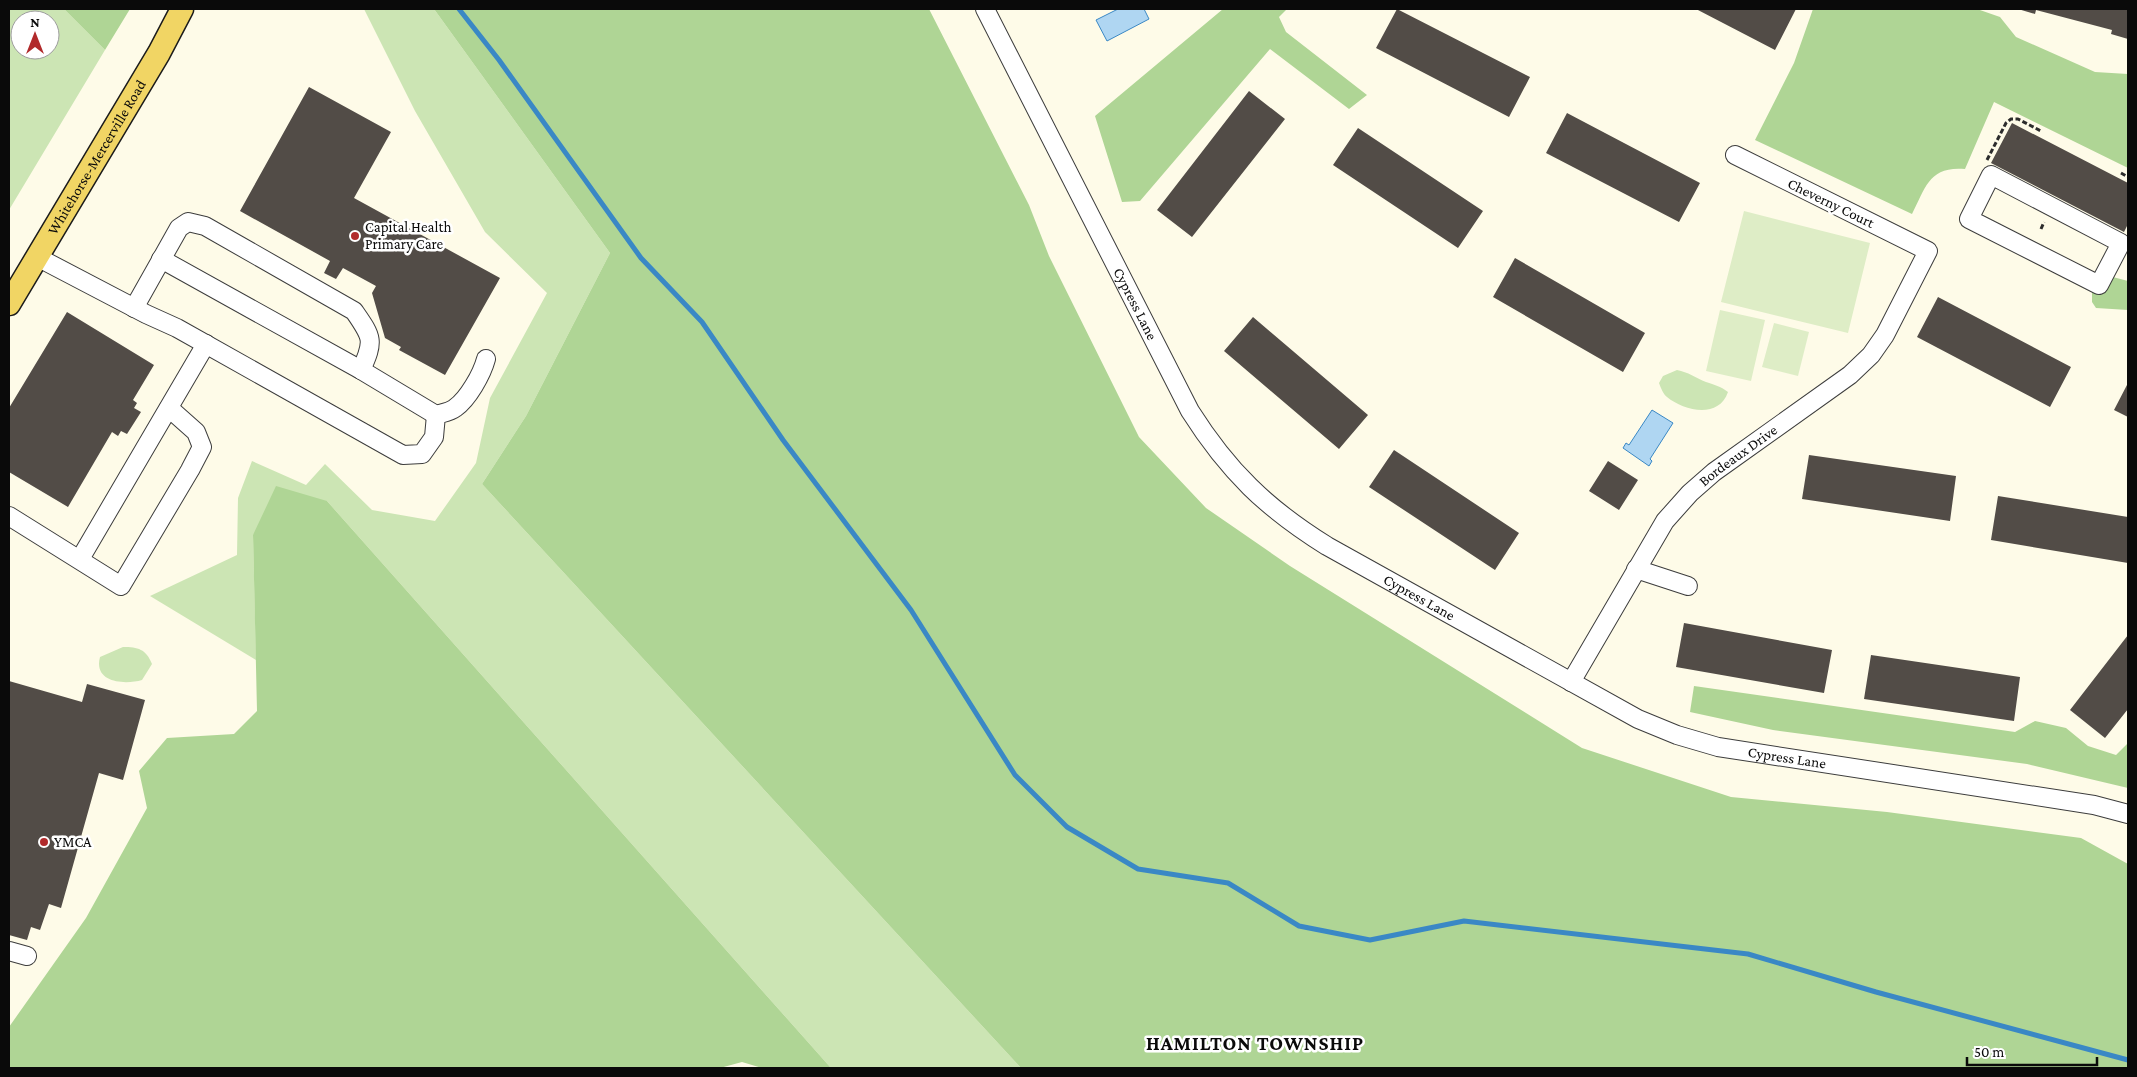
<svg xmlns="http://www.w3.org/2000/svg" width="2137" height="1077" font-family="'Crimson Pro',serif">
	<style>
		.green { fill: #cce5b4; fill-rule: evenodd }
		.forest { fill: #afd595 }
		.pitch { fill: #deedc6 }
		.water { fill: #afd6f2; stroke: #3a88c5 }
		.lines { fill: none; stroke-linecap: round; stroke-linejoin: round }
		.stream { stroke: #3a88c5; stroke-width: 5 }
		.building { fill: #524c47 }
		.minor-casing { stroke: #3d3d3d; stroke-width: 20 }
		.major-casing { stroke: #1b1b1b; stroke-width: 25 }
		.path { stroke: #2c2c2c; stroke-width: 3; stroke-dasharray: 5 2.5; stroke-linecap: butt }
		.minor { stroke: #fff; stroke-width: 18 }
		.major { stroke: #f1d564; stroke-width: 22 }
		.poi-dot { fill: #b12a2b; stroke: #fff; stroke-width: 2 }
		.labels { text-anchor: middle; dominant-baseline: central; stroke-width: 5; stroke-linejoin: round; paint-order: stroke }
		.street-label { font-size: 15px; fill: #0a0a0a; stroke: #fff }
		.poi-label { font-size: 15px; fill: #0a0a0a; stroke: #fff; text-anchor: start }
		.district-label { font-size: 20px; font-weight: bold; letter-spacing: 1px; fill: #0a0a0a; stroke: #fff }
	</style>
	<rect width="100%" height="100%" fill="#fefbe8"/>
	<path class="green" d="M9 9H64L105 50 9 210ZM20 20H50V50H20Z
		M364 9H434L610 253 526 416 482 484 1021 1068H831L327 501 253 535 256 660 150 596 237 555 238 498 252 461 306 485 325 464 372 510 435 521 476 463 490 398 547 293 485 232 415 111Z
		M1677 370C1688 372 1696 378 1706 382 1715 385 1720 386 1728 392 1719 419 1684 411 1667 397 1663 394 1661 388 1659 383L1663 376Z
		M123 647C138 647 146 649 152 664L142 680C125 685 93 683 100 657Z"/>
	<path class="forest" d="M64 9H130L105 50Z
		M434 9H929L1029 205 1049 256 1139 437 1206 508 1290 566 1582 748 1731 797 1887 812 2081 838 2128 864V1068H1021L482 484 526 416 610 253Z
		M1223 9H1287L1279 17 1286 32 1367 95 1349 109 1270 49 1140 201 1122 202 1095 116Z
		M1813 9H1977L2000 17 2016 37 2095 72 2128 74V168L1994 102 1965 169C1929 166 1926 187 1912 214L1755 140 1794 63Z
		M2109 276 2128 281V310L2096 308 2092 302V289Z
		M276 486 327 501 831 1068H762L742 1062 720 1068H9V1027L86 918 147 808 139 771 167 738 234 734 257 711 253 535Z
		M1694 686 2015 732 2035 721 2066 728 2088 746 2116 755 2128 743V788L2027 764 1773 730 1690 712Z"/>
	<path class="pitch" d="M1744 211 1870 243 1848 333 1721 302Z
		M1720 310 1765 320 1751 381 1706 371Z
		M1774 323 1809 332 1798 376 1762 367Z"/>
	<path class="water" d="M1118 9H1144L1149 19 1107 41 1096 20Z
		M1652 410 1673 423 1650 459 1652 461 1649 466 1623 448 1626 443 1629 445Z"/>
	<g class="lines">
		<path class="stream" d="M459 9 499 60 641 258 702 322 783 440 911 610 1015 775 1067 827 1138 869 1228 883 1299 926 1370 940 1464 921 1748 954 1876 992 2128 1060"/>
	</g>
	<path class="building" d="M1397 9 1530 77 1509 117 1376 48Z
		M1696 9H1796L1775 50Z
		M2018 9H2128V39L2111 34 2112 30 2036 10 2035 14Z
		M309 87 391 132 354 198 500 278 445 375 399 350 401 347 385 338 372 293 376 286 343 268 336 279 324 273 330 261 240 211Z
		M1249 91 1285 119 1192 237 1157 210Z
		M1567 113 1700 183 1679 222 1546 153Z
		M2012 123 2128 183V224L2124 232 1991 163Z
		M1358 128 1483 211 1458 248 1333 165Z
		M1515 258 1645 333 1623 372 1493 297Z
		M1938 297 2071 367 2050 407 1917 337Z
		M67 312 154 365 133 400 137 403 134 408 141 412 127 434 121 431 118 436 112 432 68 507 9 472V408Z
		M1253 317 1368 415 1339 449 1224 351Z
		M2128 383V417L2114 410Z
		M1394 450 1519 533 1495 570 1369 487Z
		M1809 455 1956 476 1950 521 1802 499Z
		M1608 461 1638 480 1619 510 1589 491Z
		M1998 496 2128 517V563L1991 540Z
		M1684 623 1832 650 1824 693 1676 667Z
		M2128 635V709L2105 738 2070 710Z
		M1871 655 2020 677 2014 721 1864 699Z
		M9 681 82 702 87 684 145 700 123 780 99 773 61 908 49 904 40 930 31 927 27 940 9 935Z"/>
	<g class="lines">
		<defs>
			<g id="minor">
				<path id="s1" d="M985 9 1190 411C1228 471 1266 508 1327 546L1638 719 1677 735 1718 747 2094 805 2128 814"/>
				<path d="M1991 175 2121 243 2099 285 1969 219Z"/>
				<path d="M37 257 146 314 177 328 403 455 422 454 434 437 436 415C442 413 450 412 455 408 468 399 482 374 486 359"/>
				<path d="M161 259 361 370 436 415"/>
				<path d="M134 308 179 228 188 222 205 226 354 311C372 337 375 340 361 370"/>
				<path d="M9 516 121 586 190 470 202 447 196 432 169 408"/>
				<path d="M80 559 206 344"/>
				<path d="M1636 569 1688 586"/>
				<path id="s2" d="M1571 682 1665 521 1690 493 1714 472 1850 375 1871 355 1885 335 1928 251 1735 155"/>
				<path d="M9 951 27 956"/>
			</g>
			<g id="major">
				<path id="s3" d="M9 304 159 53 182 9"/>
			</g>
		</defs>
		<use href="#minor" class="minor-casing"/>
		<use href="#major" class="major-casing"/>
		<path class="path" d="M1987 160 2006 123 2011 119H2018L2041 131
			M2121 173 2128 177
			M2041 229 2044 222"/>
		<use href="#minor" class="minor"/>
		<use href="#major" class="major"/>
	</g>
	<g class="poi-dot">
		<circle cx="355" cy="236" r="5"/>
		<circle cx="44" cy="842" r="5"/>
	</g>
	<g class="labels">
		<g class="street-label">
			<text stroke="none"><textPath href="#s3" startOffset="171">Whitehorse-Mercerville Road</textPath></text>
			<text transform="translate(1831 203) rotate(26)">Cheverny Court</text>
			<text stroke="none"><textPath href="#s1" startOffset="331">Cypress Lane</textPath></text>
			<text stroke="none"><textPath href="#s2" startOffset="285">Bordeaux Drive</textPath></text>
			<text stroke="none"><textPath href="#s1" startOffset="751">Cypress Lane</textPath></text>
			<text stroke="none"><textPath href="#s1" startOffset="1156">Cypress Lane</textPath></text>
		</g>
		<g class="poi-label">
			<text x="365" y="227">Capital Health<tspan x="365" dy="17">Primary Care</tspan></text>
			<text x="54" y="842">YMCA</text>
		</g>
		<g class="district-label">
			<text x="1255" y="1043">HAMILTON TOWNSHIP</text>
		</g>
	</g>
	<rect width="2137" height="1077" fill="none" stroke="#0a0a0a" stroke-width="20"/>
	<g transform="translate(35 35)"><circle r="24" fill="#ffffff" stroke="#9d9d9d"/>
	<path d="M0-4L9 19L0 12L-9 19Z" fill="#b12a2b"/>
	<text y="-8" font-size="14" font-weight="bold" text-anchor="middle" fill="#0a0a0a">N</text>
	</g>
	<path d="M1967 1057v8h130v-8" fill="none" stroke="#0a0a0a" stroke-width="2.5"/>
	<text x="1974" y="1057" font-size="15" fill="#0a0a0a" stroke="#ffffff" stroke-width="4" paint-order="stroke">50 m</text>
</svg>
